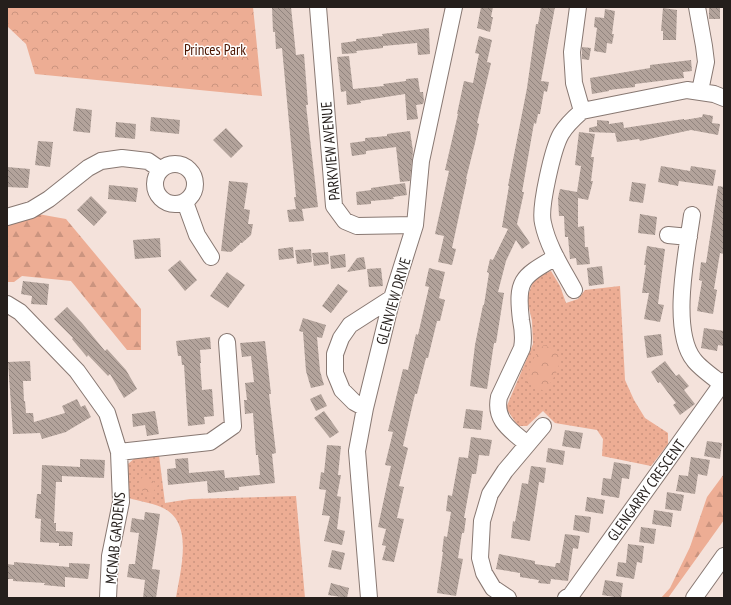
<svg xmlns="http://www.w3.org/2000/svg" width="731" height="605" font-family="'PT Sans Narrow',sans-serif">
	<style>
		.grass { fill: url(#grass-dots) }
		.forest { fill: url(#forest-firs) }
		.park { fill: url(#park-crowns) }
		.building { fill: url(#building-back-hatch) }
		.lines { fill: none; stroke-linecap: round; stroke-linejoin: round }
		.minor-casing { stroke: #887872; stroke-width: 18 }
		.minor { stroke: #fff; stroke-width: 16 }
		.labels { text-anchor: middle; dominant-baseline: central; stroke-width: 3; stroke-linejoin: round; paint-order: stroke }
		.park-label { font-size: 15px; fill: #4b1500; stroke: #fff }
		.street-label { font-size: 15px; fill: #251f1c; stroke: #fff }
	</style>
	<defs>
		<pattern id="grass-dots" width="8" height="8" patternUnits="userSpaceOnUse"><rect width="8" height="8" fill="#edad94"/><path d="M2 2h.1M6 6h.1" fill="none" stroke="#cb947f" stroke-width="1.8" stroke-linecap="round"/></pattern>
		<pattern id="forest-firs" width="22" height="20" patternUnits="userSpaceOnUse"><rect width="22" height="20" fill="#edad94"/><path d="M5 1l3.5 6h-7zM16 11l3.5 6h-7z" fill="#cb947f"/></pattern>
		<pattern id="park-crowns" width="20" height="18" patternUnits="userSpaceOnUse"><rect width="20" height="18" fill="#edad94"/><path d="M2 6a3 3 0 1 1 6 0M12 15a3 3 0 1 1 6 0" fill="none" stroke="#cb947f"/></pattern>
		<pattern id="building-back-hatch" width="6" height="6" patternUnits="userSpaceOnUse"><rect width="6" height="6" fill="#b3a39b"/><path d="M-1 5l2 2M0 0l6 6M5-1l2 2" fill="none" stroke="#91847e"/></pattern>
	</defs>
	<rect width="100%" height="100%" fill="#f4e2db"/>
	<path class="grass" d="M551 271 560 286 566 303 578 299 585 290 620 286 625 380 634 400 645 418 668 433V444L651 466 602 456 603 439 597 430 555 423 543 411 527 426H518L506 408 533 344 532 321 527 299 534 278Z
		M159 455 165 503 190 499 296 496 305 598H176C180 571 194 525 165 509 157 504 138 501 129 498L128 464 135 458Z"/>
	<path class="forest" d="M38 214 66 219 141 309V350H127L71 281 22 276 14 282H7V224Z
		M724 474V520L668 598H661L670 588 690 547 707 497Z"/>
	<path class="park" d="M7 7H253L262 96 35 74 26 44 7 26Z
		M544 345 561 353C560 368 554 380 544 391L527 383C529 368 533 355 544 345Z
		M144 475 158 485 150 496 136 486Z"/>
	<path class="building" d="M272 7H291L296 55 304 54 308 105H306L318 207 302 209 304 221 289 222 287 210 296 209 294 197H296L282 48 276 49 275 32H273Z
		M481 7H493L491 17H493L490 32 477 28Z
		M541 7H555L541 81 549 82 547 92 544 91 540 114H538L536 124 534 123 522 192H524L517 224 530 243 522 249 516 240 506 261 498 292 504 293 496 343H494L487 389 470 386 475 345 483 305H484L489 273 487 272 490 259 493 260 508 229 502 227 509 186H508L527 88 536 24H538Z
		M709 7H720V19H709Z
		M663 8 677 10 676 40H663V31H661Z
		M605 9 615 11 612 34H614L612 44 607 43 606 53 594 51 597 28 594 27 595 17 604 18Z
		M429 28 430 54 418 55 417 43 383 46V48L356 51 357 53 342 54 341 43 356 41V39L383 36 382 34Z
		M479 36 492 40 487 62 491 63 477 123 479 124 475 143 466 179H467L463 197 452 248 456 249 452 265 438 262 444 236 435 234 449 171 445 170 458 114H457L464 81 473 83 479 54 475 53Z
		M582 47 591 48 589 60 582 59Z
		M349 56 353 89 384 86 383 84 406 81V79L418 78 420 92H423L424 101 423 104 416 105 418 119 407 120 405 94 360 101 361 103 347 105 346 91 341 92 337 57Z
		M691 60 692 71 683 72 684 78 635 84V87L609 90V91L592 94 590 78 650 68V65Z
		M76 108 92 110 90 133 73 131Z
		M703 114 713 116 712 123 720 124 718 135 691 130 640 141 639 139 617 142 615 133 589 132V128L597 126V120L609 121V124L623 122 624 128 684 119V120L702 117Z
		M151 117 180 120 179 134 150 131Z
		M116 122 136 124 135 139 115 137Z
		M226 128 243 146 231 158 213 140Z
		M410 131 413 151 410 181 400 182 396 147 366 151V154L352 156 350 143 365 141V138L387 136V134Z
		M579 132 595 134 591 157H594L591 181H593L588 200 578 198V227L584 226 585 247H588L590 264 577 265 576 258 570 259 568 237H565L564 216H559L558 198 560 189 577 192 581 166 575 165Z
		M38 141 53 142 50 167 35 165Z
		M661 166 690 171 691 166 716 170 713 186 679 181 678 186 658 182Z
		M7 167 30 169 28 188 7 187Z
		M229 181 248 183 244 209 250 210 248 224H253L251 235 242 243H240V244L231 252 221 251Z
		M632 182 646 184 643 203 629 201Z
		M405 183 407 195 393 197 394 199 371 201V204L357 205 356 192 371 190V188Z
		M109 185 138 188 136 202 108 199Z
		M718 186 724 187V254L720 253 714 289 717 290 713 314 697 311 702 281 699 280 701 262 706 263Z
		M91 196 107 212 94 226 77 210Z
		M640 214 657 217 655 235 638 233Z
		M160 238 161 257 135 259 133 240Z
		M647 246 665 249 658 304 664 305 660 322 644 319 649 293H642L646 265H644Z
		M293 247 294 258 279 260 278 249Z
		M311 249 312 262 297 264 295 250Z
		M328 252 329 264 314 266 312 253Z
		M345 254 346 267 331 269 330 256Z
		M364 257 366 269 347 272 357 258Z
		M180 260 197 280 185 291 168 270Z
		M602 266 604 284 589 286 587 268Z
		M381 268 383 286 369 287 367 269Z
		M429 268 445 272 439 298 445 300 440 321H437L428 358H426L417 394H415L403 446 408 448 399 486 404 487 397 518 404 519 394 562 382 560 386 546 382 545 386 529 378 527 391 466 385 465 393 432 388 431 403 369 408 370 416 334 418 335 429 287 425 286Z
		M227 272 245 285 228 308 210 296Z
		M23 281 49 284 47 305 31 304 32 296 21 294Z
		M338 284 348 291 331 313 322 306Z
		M67 307 82 323 105 351 107 349 126 370 137 389 124 398 110 374 108 376 88 355 87 357 72 339 73 338 54 319Z
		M303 318 326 325 322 338 317 337 320 371 324 385 311 388 306 371 303 332 299 331Z
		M704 328 724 331V346L718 345 717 351 701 348Z
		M661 334 663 355 647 358 644 336Z
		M210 337 211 349 200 350 201 363H200L202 390 212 389 214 416 204 417 205 424 188 426 184 365H182L181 356H178L176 341Z
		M265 341 271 394H269L276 453 272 454 275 483 239 487V490L208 493 207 481 168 485 167 469 176 468 175 459 188 458 189 473 224 470 225 478 260 475 258 455H256L253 413 245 414 244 400H247L245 383 254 382 251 356 242 357 240 343Z
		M30 361 31 381H23L24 401H25L26 413H33L34 422 65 413 62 406 77 399 81 407 85 405 91 417 69 430 66 432 42 439 40 433 13 434 8 362Z
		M665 361 676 376 679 374 689 386 684 390 695 404 680 415 673 405 676 403 660 382 658 383 651 372Z
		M321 394 327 406 316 411 310 399Z
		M466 409 483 411 481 430 463 428Z
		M155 411 159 434 147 436 145 425 133 427 132 414Z
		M324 411 339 432 330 438 314 418Z
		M565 430 583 433 580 449 562 446Z
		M471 437 492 440 489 456 479 455 476 474H472L464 518H466L464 533H462L458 558 463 559 456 596 437 593 443 552H442L444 536 447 537 451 512 446 511 448 495 452 496 459 457 468 458Z
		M707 441 722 443 720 459 704 456Z
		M327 445 341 446 338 475H341L337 496 341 497 337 529 345 531 342 545 324 541 330 516 322 515 326 490 319 489 321 472 324 473Z
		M548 448 565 451 563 465 546 462Z
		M691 457 710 460 707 476 698 474 695 494 676 491 679 475 688 476Z
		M80 459 105 460 104 478 62 476V482H56L54 523H56V531L73 532 72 546H59V543L40 542 41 519 35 518 37 494H41L42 465 80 467Z
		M614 462 631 465 629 479 622 478 619 498 601 495 603 478 611 479Z
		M531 466 546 468 544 483 539 482 530 541 511 538 513 521 515 522 522 483 528 484Z
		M667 492 684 495 681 511 665 509Z
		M587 497 605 500 603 514 585 511Z
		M654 510 673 513 671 527 652 524Z
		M145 512 160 514 152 569 160 570 156 598H143L145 580 127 577 129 564H135L139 533 130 532 132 518 144 520Z
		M575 515 591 517 589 533 573 530Z
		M641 527 656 529 654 544 639 542Z
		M565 534 580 536 578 549 573 548 568 581 551 579 550 584 538 583 539 580 520 577V573L496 569 499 554 535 561V564L555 567 556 563H560Z
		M628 544 644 546 642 563 637 562 634 579 616 576 618 562 626 563Z
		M332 550 345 553 341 570 328 567Z
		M14 562 69 567V563L90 564 88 579 65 577V587L44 585 45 583 13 581V579H7V564L14 565Z
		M605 580 623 583 621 598 602 595Z
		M331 583 349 588 347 598 328 595Z"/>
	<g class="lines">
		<defs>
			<path id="minor" d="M318 7 334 206 345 221 357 226 415 225
				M578 7 572 52 574 83 582 111
				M697 7 704 46 706 62 700 91
				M155 184a20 20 0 1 1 40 0a20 20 0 1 1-40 0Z
				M185 202 197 235 211 257
				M692 215C687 251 670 330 694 360 700 368 713 377 722 384
				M7 217 31 210 49 199 88 168 101 161 122 158 148 161 161 170
				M668 235 689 237
				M574 290C562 268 548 247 543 223 539 208 553 148 561 134 567 124 574 118 582 111L687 90 714 94 724 98
				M7 304 20 312 77 371 107 413 119 452 121 502 110 556 108 598
				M365 408 354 402 342 390 335 373V354L341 338 350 325 392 298
				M527 444C511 430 494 421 499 397L522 348C524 338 523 330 521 320 516 279 522 277 556 257
				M119 452 210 442 233 426 227 342
				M369 598 357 451 365 408 392 298 415 225 421 161 454 7
				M508 598 493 588 484 573 480 558 482 521 490 494 505 471 543 426
				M566 598 571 595 724 381
				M694 598 724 556"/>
		</defs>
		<use href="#minor" class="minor-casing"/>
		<use href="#minor" class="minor"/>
	</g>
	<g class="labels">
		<g class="park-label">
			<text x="215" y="49">Princes Park</text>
		</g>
		<g class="street-label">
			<text transform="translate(330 151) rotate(-95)">PARKVIEW AVENUE</text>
			<text transform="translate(393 301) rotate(-74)">GLENVIEW DRIVE</text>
			<text transform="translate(646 490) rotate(-54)">GLENGARRY CRESCENT</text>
			<text transform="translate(115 538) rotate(-84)">MCNAB GARDENS</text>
		</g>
	</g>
	<rect width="731" height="605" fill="none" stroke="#251f1c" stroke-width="16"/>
</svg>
